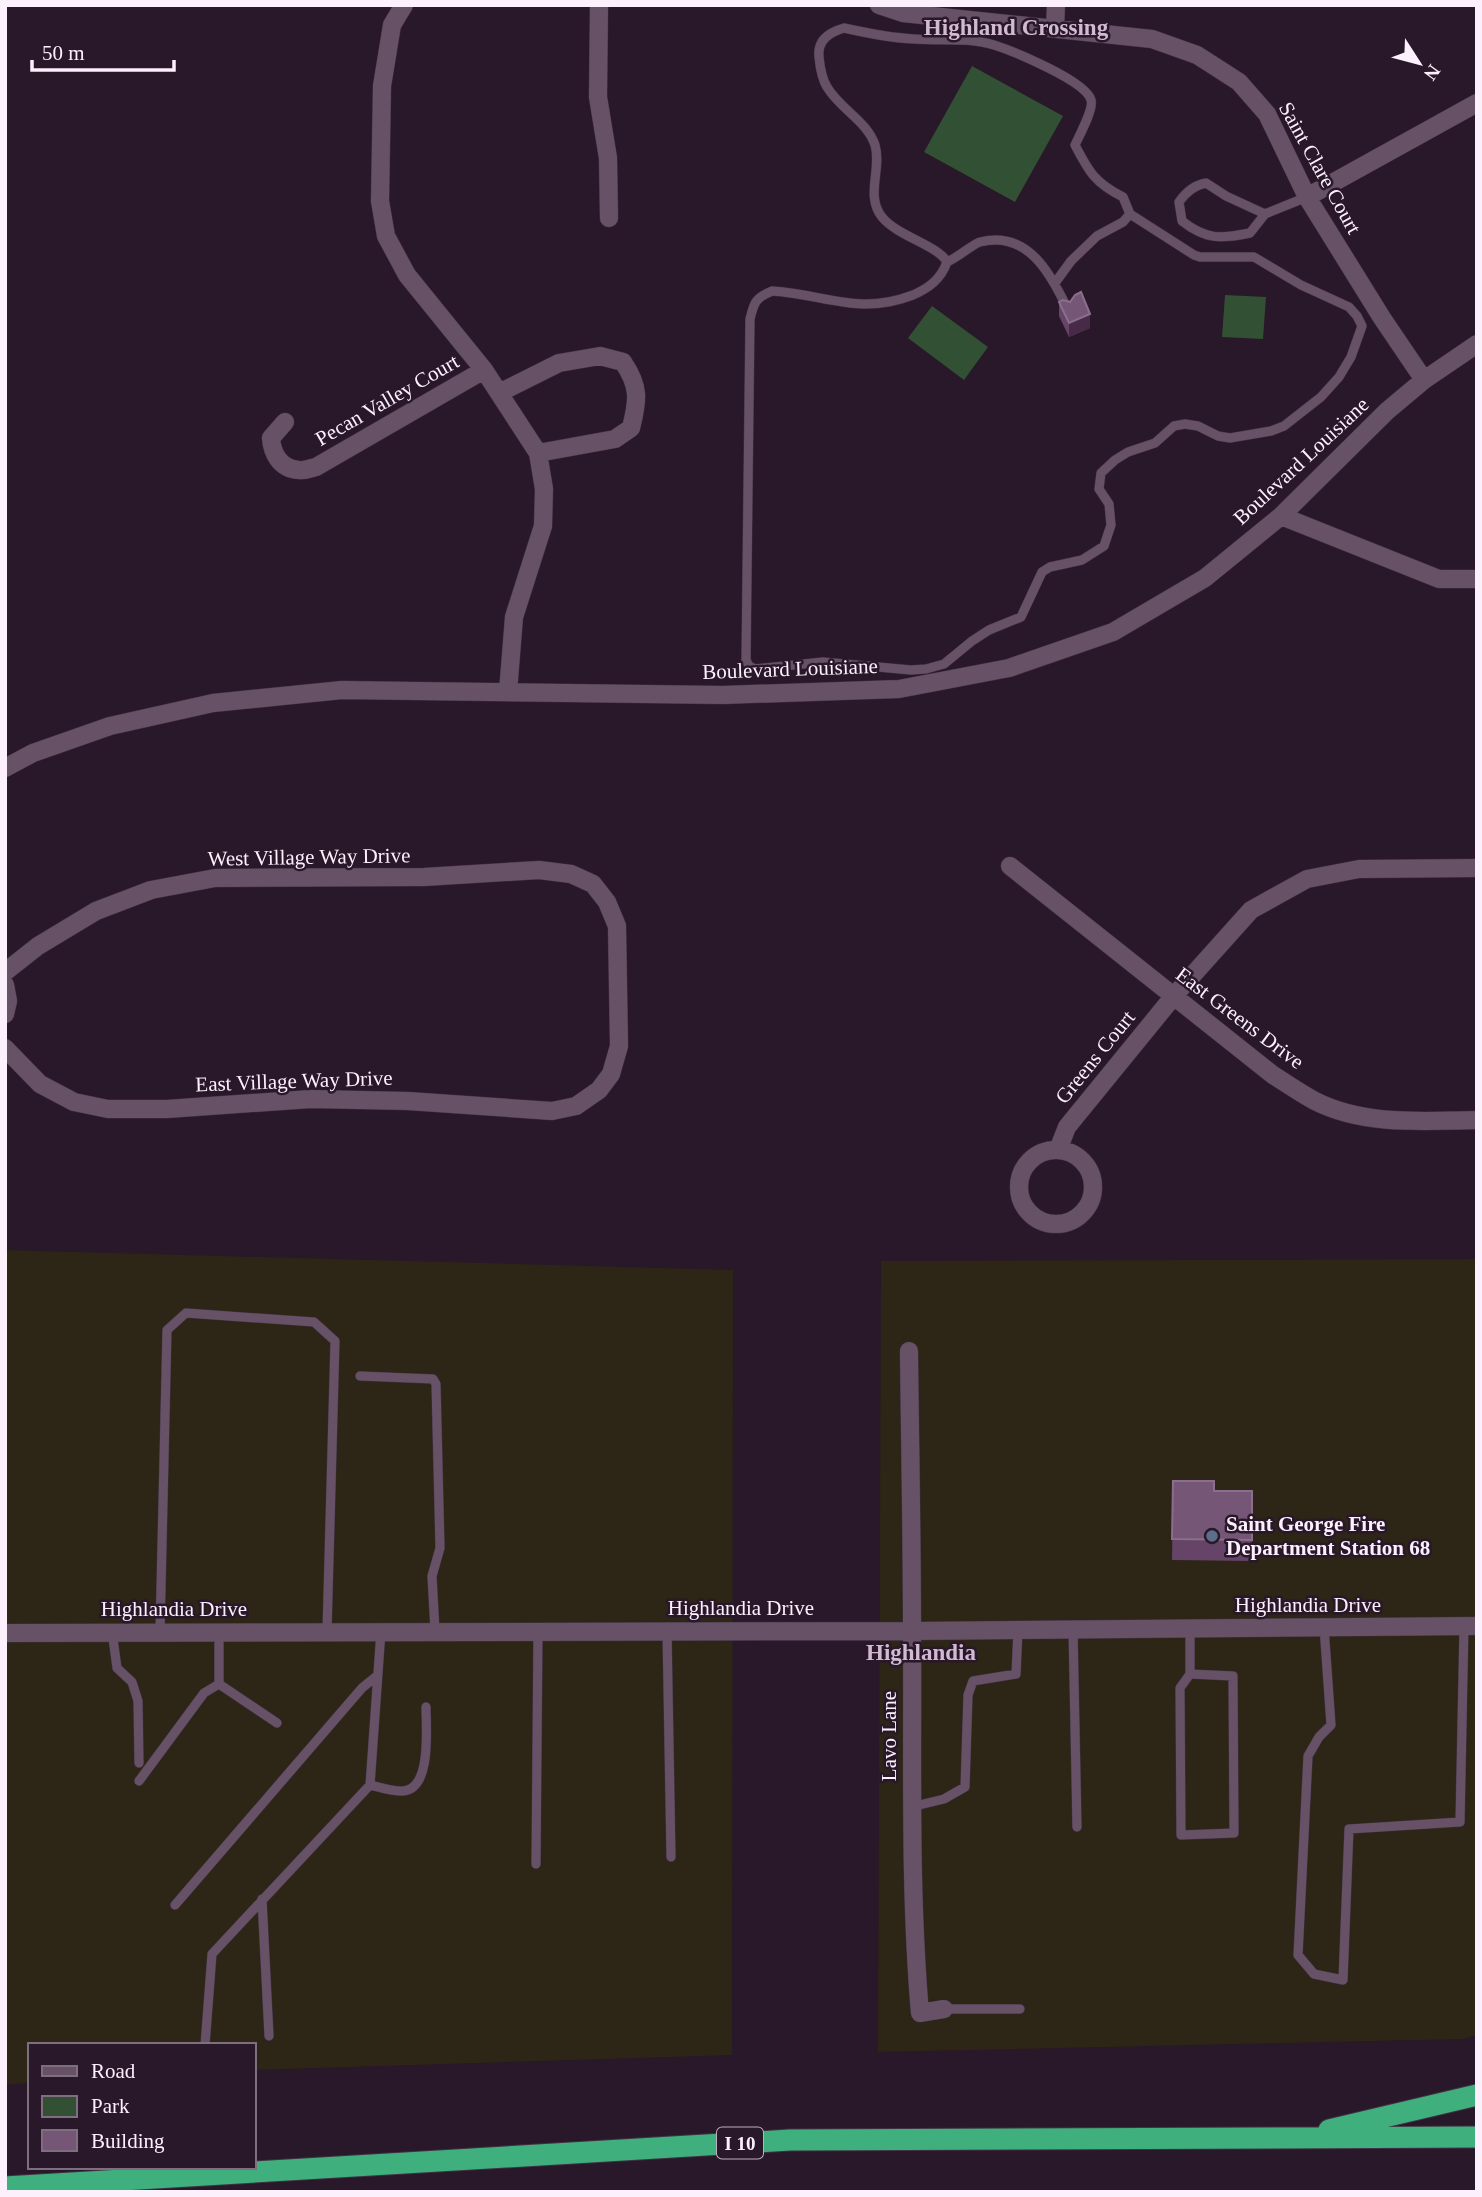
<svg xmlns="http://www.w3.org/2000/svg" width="1482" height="2197" font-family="'Times New Roman',serif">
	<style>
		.commercial { fill: #2d2515 }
		.green { fill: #325034 }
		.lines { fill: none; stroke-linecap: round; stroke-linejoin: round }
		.service-casing { stroke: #403242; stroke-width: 10 }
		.minor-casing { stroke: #403242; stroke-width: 19 }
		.motorway-casing { stroke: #403242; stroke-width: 23 }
		.service { stroke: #665167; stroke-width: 9 }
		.minor { stroke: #665167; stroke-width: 18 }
		.motorway { stroke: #40af7e; stroke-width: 21 }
		.wall { fill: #654467 }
		.shaded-wall { fill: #462a48 }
		.building { fill: #765677; stroke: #8b6e8c; stroke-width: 2 }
		.service-dot { fill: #5c6f8a; stroke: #29172a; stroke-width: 2.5 }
		.labels { text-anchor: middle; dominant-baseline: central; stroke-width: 5; stroke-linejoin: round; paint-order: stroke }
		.shield { fill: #29172a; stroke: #bdafbe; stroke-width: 2 }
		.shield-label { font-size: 19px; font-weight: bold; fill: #fdf0fd }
		.street-label { font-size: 21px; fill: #fdf0fd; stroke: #29172a }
		.poi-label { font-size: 21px; font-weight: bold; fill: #fdf0fd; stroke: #29172a; text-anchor: start }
		.neighbourhood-label { font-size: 23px; font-weight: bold; fill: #d2bad3; stroke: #29172a }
	</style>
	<rect width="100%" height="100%" fill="#29172a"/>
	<path class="commercial" d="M5 1250 733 1270 732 2055 254 2070V2045H30V2083L5 2085Z
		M1477 1259V2035L1463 2039 878 2052 881 1261Z"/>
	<path class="green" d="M972 66 1063 116 1015 202 924 152Z
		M1225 295 1266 297 1263 339 1222 337Z
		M932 306 988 347 964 380 908 338Z"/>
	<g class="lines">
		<defs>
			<path id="service" d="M844 28C867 33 890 38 914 39 941 41 968 37 994 45 1013 51 1086 81 1091 100 1094 109 1079 136 1075 145 1089 172 1095 183 1123 197L1130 214 1194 255 1200 257H1254L1301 285 1349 307 1357 316 1362 326 1351 357 1339 377 1321 397 1284 426 1271 431 1230 438 1218 436 1198 426 1185 424 1174 426 1155 443 1128 452 1115 460 1101 473 1099 489 1109 504 1111 525 1104 546 1082 560 1050 567 1042 572 1021 617 989 630 972 641 944 664 926 669 911 670 823 662 755 669 749 666 746 660 750 319C754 303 755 298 772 291 825 294 858 316 913 295 929 288 941 279 947 262 939 246 897 236 882 217 865 196 882 169 875 145 867 121 840 109 827 87 822 79 820 67 819 57 817 40 830 32 844 28Z
				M1265 214 1226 196 1206 183C1194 185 1186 192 1179 202L1182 221C1206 240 1221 239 1250 233L1265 214 1307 197
				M947 262C957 258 973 244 980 242 1028 230 1051 274 1068 310
				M1055 283 1071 261 1097 236 1123 222 1130 214
				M360 1376 433 1379 436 1384 440 1548 432 1576 435 1631
				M1324 1627 1331 1725 1319 1737 1308 1756 1298 1955 1314 1974 1343 1980 1349 1829 1460 1822 1464 1626
				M1190 1628V1674L1180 1688 1181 1835 1234 1833 1233 1676 1190 1674
				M1073 1629 1077 1827
				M112 1631 117 1668 132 1682 138 1701 139 1763
				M160 1631 167 1330 186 1313 314 1322 335 1341 327 1631
				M219 1631V1684L277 1723
				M667 1631 671 1857
				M139 1781 204 1693 219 1684
				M370 1785C379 1787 393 1792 403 1791 432 1789 426 1728 426 1707
				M911 1807 944 1799 965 1787 968 1695 973 1681 1016 1674 1018 1630
				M536 1864 538 1631
				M262 1899 269 2036
				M175 1905 362 1688 378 1675
				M944 2009H1020
				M205 2045 212 1954 370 1785 381 1631"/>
			<path id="minor" d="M404 5 392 25 382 86 380 201 386 236 407 275 484 370 538 453 544 489 543 526 514 617 508 692
				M599 5 598 97 608 158 609 218
				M879 5 903 13 1152 39 1197 55 1239 82 1267 114 1307 197 1382 318 1424 380
				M1055 28 1056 5
				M1307 197 1477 103
				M499 393 559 363 600 356 623 362C640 387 638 400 631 428L615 439 538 453
				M285 422 271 438C272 453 280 469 299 470 304 471 311 468 316 467L484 370
				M1281 516 1439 579H1477
				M5 768 33 753 110 726 213 703 342 690 723 695 899 689 1009 668 1113 632 1205 578 1281 516 1387 411 1424 380 1477 344
				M1010 866 1273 1075C1286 1083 1300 1093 1315 1101 1364 1126 1424 1121 1477 1120
				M5 972 38 946 96 911 151 890 215 878 424 877 539 870 571 874 593 884 607 902 617 926 619 1046 611 1074 599 1090 576 1106 552 1111 408 1101 311 1099 167 1109H108L74 1102 40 1084 5 1048
				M5 985 8 1001 5 1014
				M1019 1187a37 37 0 1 1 74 0a37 37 0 1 1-74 0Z
				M1058 1150 1067 1127 1173 997 1251 910 1307 879 1359 869 1477 868
				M909 1351C910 1445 912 1539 912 1632 913 1759 909 1886 920 2013L944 2009
				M5 1633 913 1631 1477 1626"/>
			<path id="motorway" d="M1329 2130 1477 2095
				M5 2187 790 2140 1477 2137"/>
		</defs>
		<use href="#service" class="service-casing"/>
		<use href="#minor" class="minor-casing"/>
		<use href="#motorway" class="motorway-casing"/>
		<use href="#service" class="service"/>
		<use href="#minor" class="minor"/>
		<use href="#motorway" class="motorway"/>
	</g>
	<path class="wall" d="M1059 302 1090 328 1069 337 1059 316Z
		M1173 1481 1214 1491H1252V1561L1172 1560Z"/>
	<path class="shaded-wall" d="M1090 314V328L1069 337V323Z"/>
	<path class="building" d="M1081 292 1090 314 1069 323 1059 302 1063 300 1070 302 1075 295Z
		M1173 1481H1214V1491H1252V1540L1172 1539Z"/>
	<circle class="service-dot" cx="1212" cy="1536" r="7"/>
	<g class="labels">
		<rect class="shield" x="717" y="2127.5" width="46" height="31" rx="5"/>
		<g class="shield-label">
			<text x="740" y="2143">I 10</text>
		</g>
		<g class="street-label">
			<text transform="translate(1320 168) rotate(61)">Saint Clare Court</text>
			<text transform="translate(387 400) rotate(-30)">Pecan Valley Court</text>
			<text transform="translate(1301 461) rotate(-43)">Boulevard Louisiane</text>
			<text transform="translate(790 669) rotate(-2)">Boulevard Louisiane</text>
			<text transform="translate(309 857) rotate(-1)">West Village Way Drive</text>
			<text transform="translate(1240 1018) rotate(37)">East Greens Drive</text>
			<text transform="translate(1095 1057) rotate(-51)">Greens Court</text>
			<text transform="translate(294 1081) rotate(-2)">East Village Way Drive</text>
			<text x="1308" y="1605">Highlandia Drive</text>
			<text x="741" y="1608">Highlandia Drive</text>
			<text x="174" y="1609">Highlandia Drive</text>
			<text transform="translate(889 1736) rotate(-90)">Lavo Lane</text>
		</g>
		<g class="poi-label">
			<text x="1226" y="1524">Saint George Fire<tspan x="1226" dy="24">Department Station 68</tspan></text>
		</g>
		<g class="neighbourhood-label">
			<text x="1016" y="27">Highland Crossing</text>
			<text x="921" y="1652">Highlandia</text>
		</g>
	</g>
	<rect width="1482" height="2197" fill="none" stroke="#fdf0fd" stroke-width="14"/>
	<rect x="28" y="2043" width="228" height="126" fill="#29172a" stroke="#7e6e7e" stroke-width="2"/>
	<rect x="42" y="2066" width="35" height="10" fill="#665167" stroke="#7e6e7e" stroke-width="2"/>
	<text x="91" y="2078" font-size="21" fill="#fdf0fd">Road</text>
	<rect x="42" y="2096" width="35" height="21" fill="#325034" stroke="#7e6e7e" stroke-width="2"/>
	<text x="91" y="2113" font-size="21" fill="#fdf0fd">Park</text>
	<rect x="42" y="2130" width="35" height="21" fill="#765677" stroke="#7e6e7e" stroke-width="2"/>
	<text x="91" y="2148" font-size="21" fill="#fdf0fd">Building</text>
	<g transform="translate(1419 63) rotate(126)" stroke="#29172a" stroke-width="5" paint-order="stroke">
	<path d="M0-5L12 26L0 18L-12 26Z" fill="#fdf0fd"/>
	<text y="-10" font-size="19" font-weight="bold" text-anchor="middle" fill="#fdf0fd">N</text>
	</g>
	<path d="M32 60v10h142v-10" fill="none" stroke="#fdf0fd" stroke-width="3.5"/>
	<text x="42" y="60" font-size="21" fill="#fdf0fd" stroke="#29172a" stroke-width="5" paint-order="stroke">50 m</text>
</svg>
